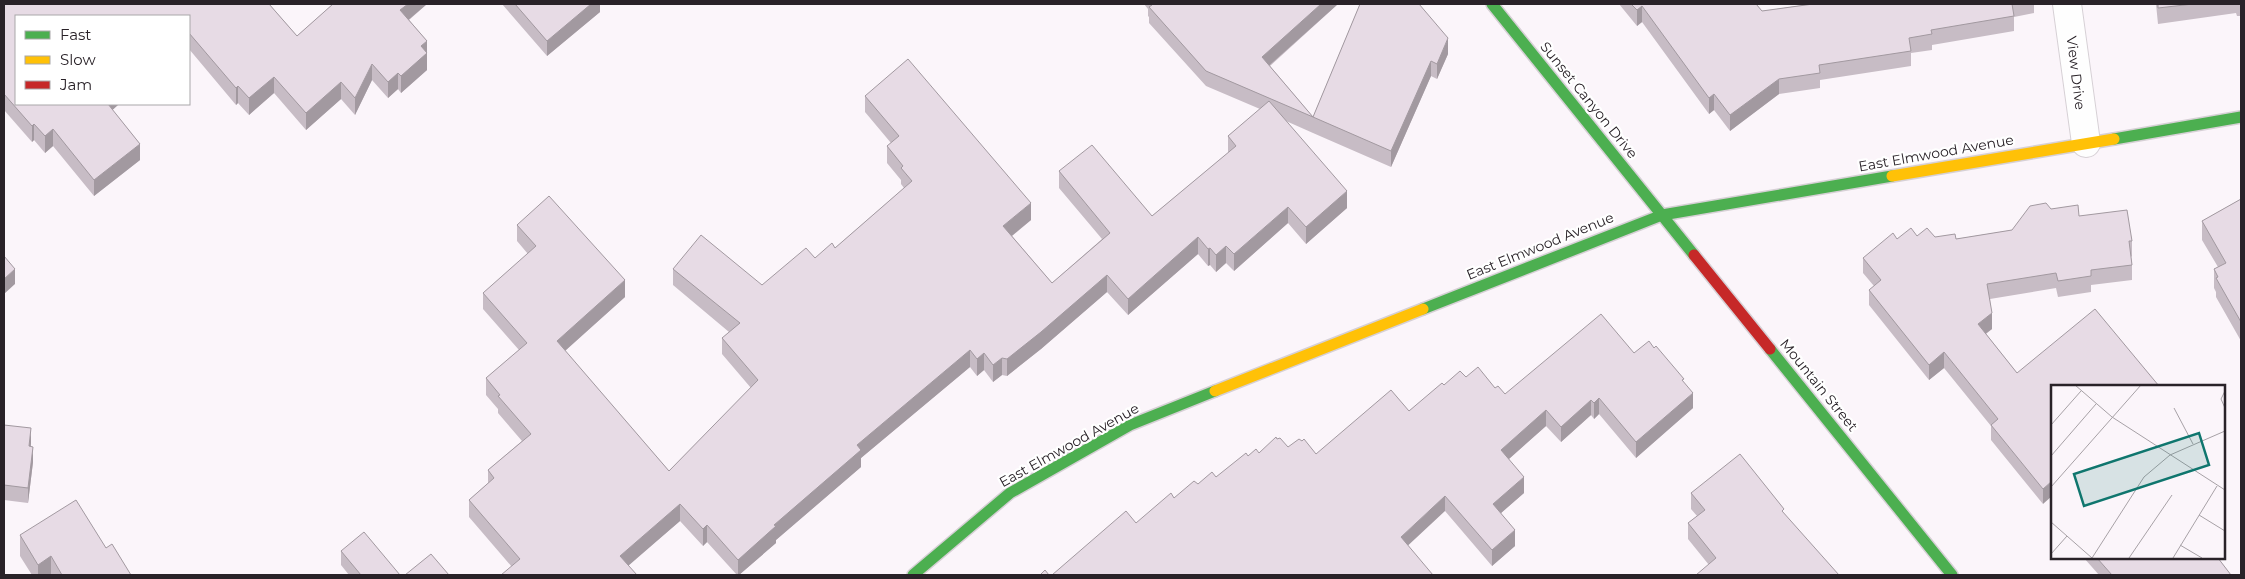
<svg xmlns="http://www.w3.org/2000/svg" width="2245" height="579" font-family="Montserrat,sans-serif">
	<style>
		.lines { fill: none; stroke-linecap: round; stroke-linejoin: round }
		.street-casing { stroke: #d6d0d5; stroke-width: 30 }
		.fast-casing { stroke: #d6d0d5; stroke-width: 14 }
		.slow-casing { stroke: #d6d0d5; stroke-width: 14 }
		.jam-casing { stroke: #d6d0d5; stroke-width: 14 }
		.street { stroke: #fefefe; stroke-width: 28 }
		.fast { stroke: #4caf50; stroke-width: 11 }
		.slow { stroke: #ffc107; stroke-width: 11 }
		.jam { stroke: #c62828; stroke-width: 11 }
		.wall { fill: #c7bcc5 }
		.shaded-wall { fill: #a299a0 }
		.building { fill: #e7dbe5; stroke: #a299a0 }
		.labels { text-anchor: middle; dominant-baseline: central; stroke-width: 4.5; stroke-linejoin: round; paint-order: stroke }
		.street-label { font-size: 14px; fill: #292228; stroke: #fff }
		.inset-road { fill: none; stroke: #a7a1a6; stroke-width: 1 }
		.view { fill: #0f766e; fill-opacity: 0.15; stroke: #0f766e; stroke-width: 2.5 }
		.inset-edge { fill: none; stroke: #292228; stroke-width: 2.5 }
	</style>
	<rect width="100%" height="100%" fill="#fbf5fa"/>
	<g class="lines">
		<defs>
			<path id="street" d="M2067 4 2086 143"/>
			<path id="fast" d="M1492 4 1694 255
				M2114 139 2241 117
				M1423 309 1662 215 1892 176
				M1770 349 1952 575
				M913 575 1010 493 1130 425 1215 391"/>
			<path id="slow" d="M1892 176 2114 139
				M1215 391 1423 309"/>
			<path id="jam" d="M1694 255 1770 349"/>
		</defs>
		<use href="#street" class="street-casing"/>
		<use href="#fast" class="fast-casing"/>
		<use href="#slow" class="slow-casing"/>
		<use href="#jam" class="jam-casing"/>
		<use href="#street" class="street"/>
		<use href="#fast" class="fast"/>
		<use href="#slow" class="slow"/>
		<use href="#jam" class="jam"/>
	</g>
	<path class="wall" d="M4 4H269L297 36 333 4H427L409 20 427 41V70L401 93 398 89 388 98 372 80 355 115 341 99 306 130 274 93 249 115 238 103 236 105 189 49V16H16V104H119L112 110 140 144V160L94 196 53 146 45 153 34 140 32 142 4 110Z
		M502 4H600V12L547 56Z
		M1144 4H1338L1270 66 1313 117V133L1286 121 1347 208 1306 244 1288 223 1234 271 1226 263 1216 272 1210 265 1208 266 1198 254 1128 315 1107 292 1041 349 1007 376 1002 375 993 382 984 370 977 376 970 367 861 458V467L776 540V543L739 575H737L707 542 703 546 680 521 628 565 512 567 469 517V500L488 483V470L522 441 498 413V409L486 395V378L519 350 483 309V293L528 254 517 241V225L625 297 565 351 669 471 751 388 722 354V338L729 332 673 285V269L762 285 835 248 904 188 901 184V180L887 163V146L891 143 865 112V96L1031 220 1012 236 1052 283 1102 239 1059 188V171L1152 216 1228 153V136L1260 109 1206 86 1149 23V17L1148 16V9Z
		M1360 4 1448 54 1437 79 1431 76 1391 167 1313 133V117Z
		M1619 4H1756L1762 11 1810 4H2034V13L2014 17V31L1932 45V50L1911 53V66L1820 80V88L1779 94 1730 131 1714 110 1709 114 1642 22 1637 26Z
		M2156 4H2241V16H2237L2236 13 2158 24Z
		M2241 199V341L2216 297V292L2214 288V269L2218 267 2202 240V221Z
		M2051 209 2079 216 2132 241V256L2131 257 2132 265V280L2091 285V292L2058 297 2056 288 1990 299 1992 329 1986 334 2017 373 2052 386 2043 504 1991 440V426L1944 368 1929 380 1869 305V290L1874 286 1863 273V258L1897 239 1917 236 1956 239 2012 230Z
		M1634 353 1684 383 1693 408 1636 458 1599 414 1594 419 1591 415 1561 442 1546 426 1509 459 1524 493 1501 513 1515 546 1492 566 1445 511 1136 523 1174 498 1198 484 1216 477 1248 456 1259 453 1277 439 1288 447 1316 454 1409 411 1444 385 1466 377 1495 388 1505 394Z
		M4 425 31 443V446L33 462 28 503 4 500Z
		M1691 493 1784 514 1709 565 1688 539V523L1697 516 1691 509Z
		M20 535 106 548 131 575H32L20 556Z
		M341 551 400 575H349L341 565Z
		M2084 558H2218L2231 575H2099Z"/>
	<path class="shaded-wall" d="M408 4H427L400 27V10Z
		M591 4H600V12L547 56V41Z
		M1321 4H1338L1262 72V57Z
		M1642 6V22L1637 26V10Z
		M1448 38V54L1437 79V64Z
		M427 41V70L401 93V76L421 46Z
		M1431 61V76L1391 167V151Z
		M372 64V80L355 115V98Z
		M398 73V89L388 98V82Z
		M274 77V93L249 115V98Z
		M1779 79V94L1730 131V115Z
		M341 82V99L306 130V113Z
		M238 86V103L236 105V88Z
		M1714 94V110L1709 114V98Z
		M105 104H119L105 117Z
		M34 124V140L32 142V126Z
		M53 129V146L45 153V136Z
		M140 144V160L94 196V180Z
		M1347 191V208L1306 244V227Z
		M1031 203V220L1003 243V226Z
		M1288 207V223L1234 271V254Z
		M1198 237V254L1128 315V299Z
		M1226 246V263L1216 272V255Z
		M1210 248V265L1208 266V249Z
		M15 269V284L4 294V279Z
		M1107 275V292L1041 349 1007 376V359Z
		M625 280V297L557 358V341Z
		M1992 313V329L1978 339V324Z
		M970 350V367L861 458V467L776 540V543L739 575H738V560L857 445Z
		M1944 352V368L1929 380V365Z
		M984 353V370L977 376V359Z
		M1002 358V375L993 382V365Z
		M1693 393V408L1636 458V442Z
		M1599 398V414L1594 419V403Z
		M1591 400V415L1561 442V427Z
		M1546 410V426L1501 466V450Z
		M31 428V443L29 462V446Z
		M33 447V462L28 503V488Z
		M1524 477V493L1493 520V504Z
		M2052 481V496L2043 504V489Z
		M1445 496V511L1401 552V537Z
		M680 504V521L620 573V556Z
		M707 525V542L703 546V529Z
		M1515 530V546L1492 566V550Z
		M51 556V575H38V565Z"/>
	<path class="building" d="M4 4H269L297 36 333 4H408L400 10 427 41 421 46 427 53 401 76 398 73 388 82 372 64 355 98 341 82 306 113 274 77 249 98 238 86 236 88 189 33V16H16V104H108L140 144 94 180 53 129 45 136 34 124 32 126 4 94Z
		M515 4H591L547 41Z
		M1151 4H1321L1262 57 1313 117 1206 71 1149 7 1152 5Z
		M1360 4H1419L1448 38 1437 64 1431 61 1391 151 1313 117Z
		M1631 4H1756L1762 11 1813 4H2012L2014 16 1931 30 1932 34 1909 38 1911 51 1819 65 1820 73 1779 79 1730 115 1714 94 1709 98 1642 6 1637 10Z
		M2158 4H2193L2158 8Z
		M908 59 1031 203 1003 226 1052 283 1110 233 1059 171 1092 145 1152 216 1236 146 1228 136 1269 101 1347 191 1306 227 1288 207 1234 254 1226 246 1216 255 1210 248 1208 249 1198 237 1128 299 1107 275 1041 332 1007 359 1002 358 993 365 984 353 977 359 970 350 857 445 861 450 774 525 776 526 738 560 707 525 703 529 680 504 620 556 637 575H501L520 559 469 500 494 478 488 470 531 434 498 396 500 395 486 378 527 343 483 293 536 246 517 225 549 196 625 280 557 341 669 471 758 380 722 338 740 323 673 269 701 235 762 285 806 248 815 258 832 243 835 248 912 181 901 168 903 166 887 146 899 136 865 96Z
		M2241 199V322L2216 278 2218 277 2214 269 2226 263 2202 221Z
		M2046 203 2051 209 2078 205 2079 216 2127 210 2132 241H2129L2132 265 2091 270V276L2058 281 2056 273 1987 284 1992 313 1978 324 2017 373 2095 309 2159 386H2052V481L2043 489 1991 425 1998 419 1944 352 1929 365 1869 290 1881 280 1863 258 1893 233 1897 239 1911 228 1917 236 1927 228 1935 237 1955 234 1956 239 2012 230 2030 206Z
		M4 256 15 269 4 279Z
		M1601 314 1634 353 1649 341 1654 348 1656 346 1684 379 1682 380 1693 393 1636 442 1599 398 1594 403 1591 400 1561 427 1546 410 1501 450 1524 477 1493 504 1515 530 1492 550 1445 496 1401 537 1433 575H1052L1126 511 1136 523 1171 493 1174 498 1194 481 1198 484 1212 472 1216 477 1246 453 1248 456 1256 449 1259 453 1276 437 1277 439 1280 438 1288 447 1299 439 1302 441 1304 439 1316 454 1391 390 1409 411 1442 383 1444 385 1460 371 1466 377 1478 367 1495 388 1498 386 1505 394Z
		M4 425 31 428 29 446 33 447 28 488 4 485Z
		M1740 454 1784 509 1782 511 1839 575H1696L1716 558 1688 523 1705 510 1691 493Z
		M76 500 106 548 112 544 131 575H62L51 556 38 565 20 535Z
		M364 532 400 575H361L341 551Z
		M431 554 449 575H405Z
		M2097 558H2218L2231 575H2112Z
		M1045 570 1049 575H1040Z"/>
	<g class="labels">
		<g class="street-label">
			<text transform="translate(2076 73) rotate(83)">View Drive</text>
			<text transform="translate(1589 100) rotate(51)">Sunset Canyon Drive</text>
			<text transform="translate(1936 153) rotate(-10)">East Elmwood Avenue</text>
			<text transform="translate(1540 246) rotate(-22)">East Elmwood Avenue</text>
			<text transform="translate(1819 385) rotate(51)">Mountain Street</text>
			<text transform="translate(1069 445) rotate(-29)">East Elmwood Avenue</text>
		</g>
	</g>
	<g transform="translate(2051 385)">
		<rect width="174" height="174" fill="#fbf5fa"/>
		<path class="inset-road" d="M24 0 61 32 174 105M174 6 170 14 174 23M123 23 142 59M0 40 30 6M0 71 45 19M0 102 90 0M148 130 174 146M0 137 41 173M129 160 151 173M0 169 16 151M41 173 93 92 119 70 174 46M78 173 121 110M122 173 166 101"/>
		<path class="view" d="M148 48 158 80 33 121 23 89Z"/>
		<rect width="174" height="174" class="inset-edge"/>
	</g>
	<rect width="2245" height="579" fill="none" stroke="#292228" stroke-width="10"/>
	<rect x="15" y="15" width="175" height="90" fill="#ffffff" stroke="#a9a7a9"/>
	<rect x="25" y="31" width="25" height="8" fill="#4caf50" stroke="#a9a7a9"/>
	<text x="60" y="40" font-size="15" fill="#292228">Fast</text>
	<rect x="25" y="56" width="25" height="8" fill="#ffc107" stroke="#a9a7a9"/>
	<text x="60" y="65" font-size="15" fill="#292228">Slow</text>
	<rect x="25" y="81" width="25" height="8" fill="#c62828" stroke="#a9a7a9"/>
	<text x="60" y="90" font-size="15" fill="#292228">Jam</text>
</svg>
